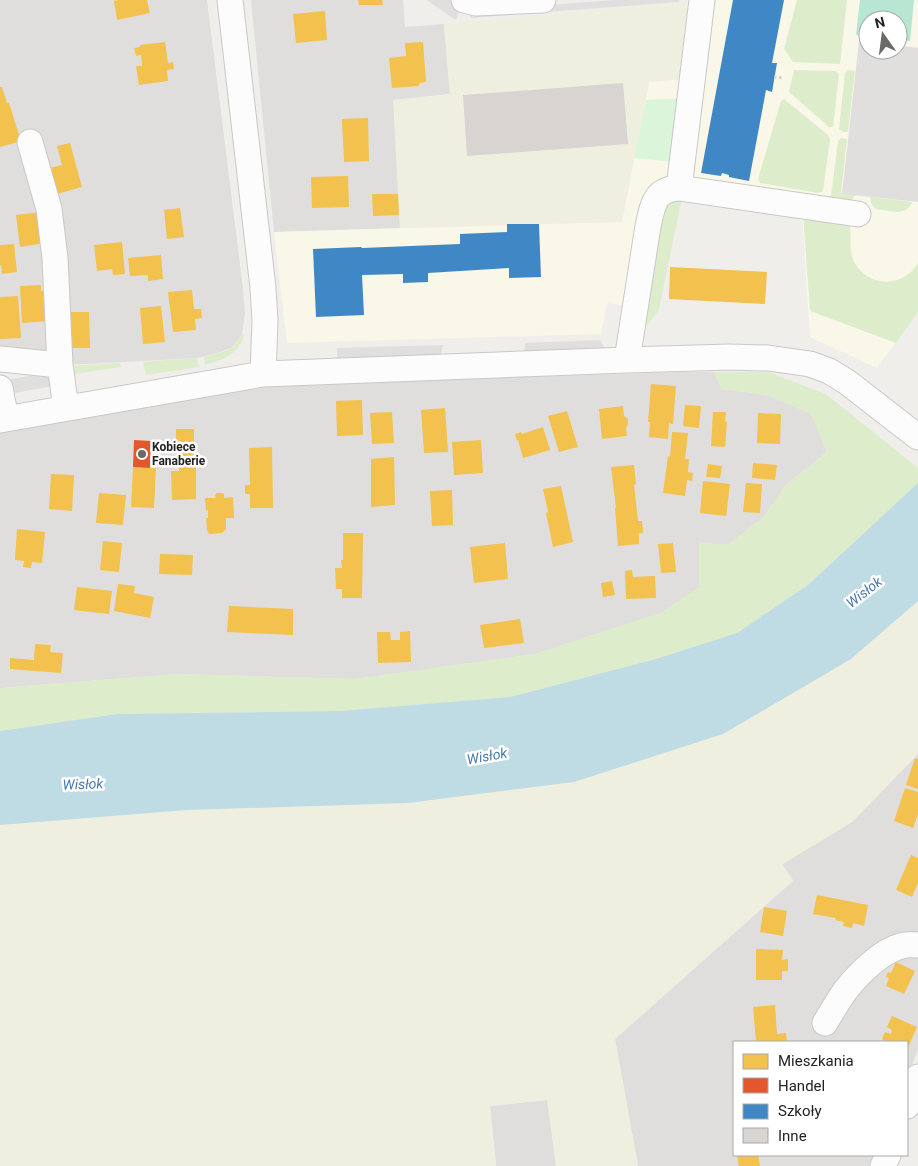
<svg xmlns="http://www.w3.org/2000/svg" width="918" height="1166" font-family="Roboto,sans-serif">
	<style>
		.residential { fill: #dfdedc }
		.education { fill: #f8f7e8; fill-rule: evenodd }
		.farmland { fill: #efefdf }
		.grass { fill: #ddeccb }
		.park { fill: #daf5da }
		.pitch { fill: #b7e6d2 }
		.parking { fill: #e0dfde }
		.water { fill: #bfdbe3 }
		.homes { fill: #f2c14e }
		.shops { fill: #e4572e }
		.schools { fill: #3f88c5 }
		.building { fill: #d7d4d2 }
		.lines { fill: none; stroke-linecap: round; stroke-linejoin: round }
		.minor-casing { stroke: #c9c8c7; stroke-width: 27 }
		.path { stroke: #dccecd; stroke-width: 3; stroke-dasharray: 2.5 2.5; stroke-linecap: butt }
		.minor { stroke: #fdfcfc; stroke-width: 25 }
		.poi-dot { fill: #6a6968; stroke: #fff; stroke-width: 2 }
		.labels { text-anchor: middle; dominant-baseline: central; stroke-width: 5; stroke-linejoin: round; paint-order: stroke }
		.poi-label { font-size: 12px; font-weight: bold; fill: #222; stroke: #fff; text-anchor: start }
		.water-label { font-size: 14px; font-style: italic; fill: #4a7aab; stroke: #fff }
	</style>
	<rect width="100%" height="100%" fill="#f0eeeb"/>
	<path class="residential" d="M0 0H207L243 289 245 313 242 334 238 341 231 348 217 353 197 358 67 365 0 351Z
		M251 0H403L405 27 444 24 450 94 394 100 400 228 274 232Z
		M687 372H714L722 389 767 395 812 414 827 452 786 485 762 519 727 545 699 543 700 587 661 613 535 654 355 679 178 674 0 688V431L186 398 294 384Z
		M918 754V1050L907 1077V1042H734V1155H875L871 1166H638L615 1039 793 881 781 865 852 822Z
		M548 1100 556 1166H496L490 1106Z"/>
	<path class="education" d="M690 0H918V312L877 368 810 337 802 215 681 202 659 310 607 303 601 334 287 343 274 232 542 224 634 158 649 82 684 79ZM868 20H898V50H868Z"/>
	<path class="farmland" d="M690 2 684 79 649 82 622 222 400 228 393 100 450 94 444 24Z
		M918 601V754L852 822 782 864 793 880 615 1039 638 1166H556L547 1100 490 1106 496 1166H0V825L187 810 408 803 574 782 723 734 851 659Z"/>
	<path class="grass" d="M797 0H847L840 64 793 62 784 49Z
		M794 70 835 71 839 74 833 127H829L789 92Z
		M849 70 855 71 848 132H843L839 129 845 73Z
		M784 99 828 135 830 139 823 191 818 193 760 183 758 179 781 101Z
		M841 138 847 139 841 193 855 195 852 200 848 204 823 201 831 196 838 141Z
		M870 197 912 202C908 215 894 212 883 210 881 210 877 210 875 208 871 206 871 201 870 197Z
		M672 198H682L659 310 647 325 640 323 662 206Z
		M803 215 849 224 850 227C851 239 849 252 854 262 868 288 904 288 918 263V312L896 343 810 311Z
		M242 334H244C241 354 222 360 205 365L204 357C221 352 234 352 242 334Z
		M197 358 199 367 146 375 143 362Z
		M120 363 121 367 68 375 67 366Z
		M714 372H768L826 394 918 468V483L808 585 737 633 656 659 510 697 340 711 117 714 0 731V688L178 674 355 679 535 654 661 613 699 587V542L727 545 762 519 786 485 827 452 811 414 767 395 722 389Z"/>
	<path class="park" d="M685 98 675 162 634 158 646 100Z"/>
	<path class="pitch" d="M860 0H914L910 41 898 39V20H868V36L856 35Z"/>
	<path class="parking" d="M427 0H450L459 6 457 19H454Z
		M614 0H679V2L470 18V11Z
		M859 41 868 42V50H898V45L918 48V202L842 194Z
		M600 340 607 352 524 356 525 343Z
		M443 345 441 354 436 358 337 361V348Z
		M51 372 54 386 9 394 7 380Z"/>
	<path class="water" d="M918 483V601L851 659 723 734 574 782 408 803 187 810 0 825V731L117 714 340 711 510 697 656 659 737 633 808 585Z"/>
	<path class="homes" d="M119 0H147L150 13 117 20 114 1Z
		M358 0H382L383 5H359Z
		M325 11 327 40 296 43 293 14Z
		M165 42 168 63 173 62 174 69 167 70 168 81 139 85 136 66H142L141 55 136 56 134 48 140 47V45Z
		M423 42 426 82 419 83V86L392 88 389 58 406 56 405 43Z
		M0 87H2L7 103H9L21 141 0 147Z
		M368 118 369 161 344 162 342 119Z
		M70 143 82 187 57 194 50 168 62 165 57 146Z
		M348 176 349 207 312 208 311 177Z
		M372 194H398L399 215 373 216Z
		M180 208 184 237 167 239 164 210Z
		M42 212 45 243 20 247 16 215Z
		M122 242 125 274 113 275 112 269 97 271 94 245Z
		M14 244 17 272 2 274 1 265H0V245Z
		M161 255 163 279 148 281V275L130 276 128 258Z
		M670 267 767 272 765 304 669 299Z
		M41 285V291H47L49 321 22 323 20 286Z
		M192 290 194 309H201L202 318 195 319 196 330 173 332 168 292Z
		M18 296 21 338 0 339V297Z
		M161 306 165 342 143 344 140 308Z
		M68 312H89L90 348H69Z
		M651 384 676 386 673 424 669 423 668 439 649 437 650 422H648Z
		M362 400 363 435 337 436 336 401Z
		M685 405 701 406 699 428 683 426Z
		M623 406 624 416 628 419V424L626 428 627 436 602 439 599 409Z
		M445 408 448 452 424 453 421 410Z
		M567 411 578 447 559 452 548 416Z
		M392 412 394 443 372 444 370 413Z
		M713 412H726L725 422H727L725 447 711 446Z
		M758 413 781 414 780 444 757 443Z
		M543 427 550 450 523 458 518 440 517 441 515 434 521 432 522 434Z
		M176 429H194V457H176Z
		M672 432 688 433 685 459H689L688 472 693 473 692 481 687 480 685 496 663 493 668 456 670 457Z
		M481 440 483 473 454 475 452 442Z
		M272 447 273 508H250V494H245V485H250L249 448Z
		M394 457 395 505 371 507V459Z
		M179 463H196V499L172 500 171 471H179Z
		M753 463 777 465 775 480 752 478Z
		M708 464 722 466 720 478 706 477Z
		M634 465 636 484 634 485 638 521H642L643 533H639V544L618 546 615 508H616L611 467Z
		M133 467 156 468 154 508 131 507Z
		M51 474 74 475 72 511 49 509Z
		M703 481 730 484 726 516 700 513Z
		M746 483 762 484 760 513 743 512Z
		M561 486 573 542 553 547 546 513 548 512 543 489Z
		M452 490 453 525 432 526 430 491Z
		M99 493 126 495 123 525 96 523Z
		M217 493H222L224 494V498L233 497 234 518H226V529L222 533 209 534 207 530 206 518H208V510H206L205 498H216L215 495Z
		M17 529 45 532 42 563 32 562 31 568 23 567 24 561 15 560Z
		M343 533H363L362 598H342V589H336L335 568H342L341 560H343Z
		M103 541 122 543 119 572 100 570Z
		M505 543 508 579 474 583 470 547Z
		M673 543 676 572 661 573 658 544Z
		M160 554 193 555 192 575 159 574Z
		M632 570 633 577 655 576 656 598 626 599 625 571Z
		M612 581 615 595 603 597 601 583Z
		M118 584 135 586 134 593 154 597 150 618 114 611Z
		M77 587 112 591 109 614 74 610Z
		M229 606 293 609V635L227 632Z
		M520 619 524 643 484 648 480 625Z
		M410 631 411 662 378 663 377 632H390L391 640H400V632Z
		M35 644 51 645 50 652 63 653 61 673 10 669V658L34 660Z
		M915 758 918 759V789L906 785Z
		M905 788 918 792V814L913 828 894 821Z
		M911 855 918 858V883L912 897 896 890Z
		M817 895 868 905 864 926 853 923 852 928 843 926 844 922 835 920 836 918 813 914Z
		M764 907 787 911 783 936 760 932Z
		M756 949 783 950 782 960 788 959V971H782V980H756Z
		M896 962 915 971 904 994 886 986 889 978 886 977 888 972 891 973Z
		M775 1005 777 1034 786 1033 787 1042H756L753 1007Z
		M892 1016 917 1027 907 1050V1042H887L882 1039 885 1032 891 1034 892 1030 887 1027Z
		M737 1155H758L760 1166H739Z"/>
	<path class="shops" d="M134 440 151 441 150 468 133 467Z"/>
	<path class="schools" d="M733 0H784L772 63H777L772 92 766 90 749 181 729 177V175L722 173 721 176 701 173Z
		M507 224H539L541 277 509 278V268L428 273V282L403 283V274L362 275 364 315 316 317 313 249 361 247 362 248 460 244V234L507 232Z"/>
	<path class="building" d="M623 83 628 144 467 156 463 95Z"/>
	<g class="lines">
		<defs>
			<path id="minor" d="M230 0 263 288 265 321 263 374
				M464 0 476 3 543 0
				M30 142 49 209 55 258 60 365 66 408
				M679 188 702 0
				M0 359 60 365
				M627 360 648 226C653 205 654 189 679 188L858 214
				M0 388 6 419
				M0 420 263 374 627 360 729 357 768 358 810 364 829 371 847 382 918 437
				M825 1023C831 1013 838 1001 845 991 859 973 884 948 906 945 910 944 914 945 918 945
				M907 1106 918 1077
				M883 1166 888 1155"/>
		</defs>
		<use href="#minor" class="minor-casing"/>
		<path class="path" d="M774 77 783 78"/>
		<use href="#minor" class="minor"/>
	</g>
	<circle class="poi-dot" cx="142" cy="454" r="5"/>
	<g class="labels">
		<g class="poi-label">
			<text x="152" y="447">Kobiece<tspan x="152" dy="14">Fanaberie</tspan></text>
		</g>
		<g class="water-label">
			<text transform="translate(864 592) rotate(-38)">Wisłok</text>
			<text transform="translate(487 756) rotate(-10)">Wisłok</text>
			<text transform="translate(83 784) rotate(-2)">Wisłok</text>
		</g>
	</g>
	<rect x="733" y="1041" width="175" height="115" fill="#ffffff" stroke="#a7a7a7"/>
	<rect x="743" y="1054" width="25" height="15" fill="#f2c14e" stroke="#a7a7a7"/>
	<text x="778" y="1066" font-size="15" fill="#222222">Mieszkania</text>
	<rect x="743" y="1078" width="25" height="15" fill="#e4572e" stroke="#a7a7a7"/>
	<text x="778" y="1091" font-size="15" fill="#222222">Handel</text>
	<rect x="743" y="1104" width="25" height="15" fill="#3f88c5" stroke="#a7a7a7"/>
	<text x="778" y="1116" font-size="15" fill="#222222">Szkoły</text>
	<rect x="743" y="1128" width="25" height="15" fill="#d7d4d2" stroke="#a7a7a7"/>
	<text x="778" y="1141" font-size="15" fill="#222222">Inne</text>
	<g transform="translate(883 35) rotate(346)"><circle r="24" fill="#ffffff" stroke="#a7a7a7"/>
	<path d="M0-4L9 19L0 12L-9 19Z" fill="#6a6968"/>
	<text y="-8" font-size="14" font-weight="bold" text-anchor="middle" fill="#222222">N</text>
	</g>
</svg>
